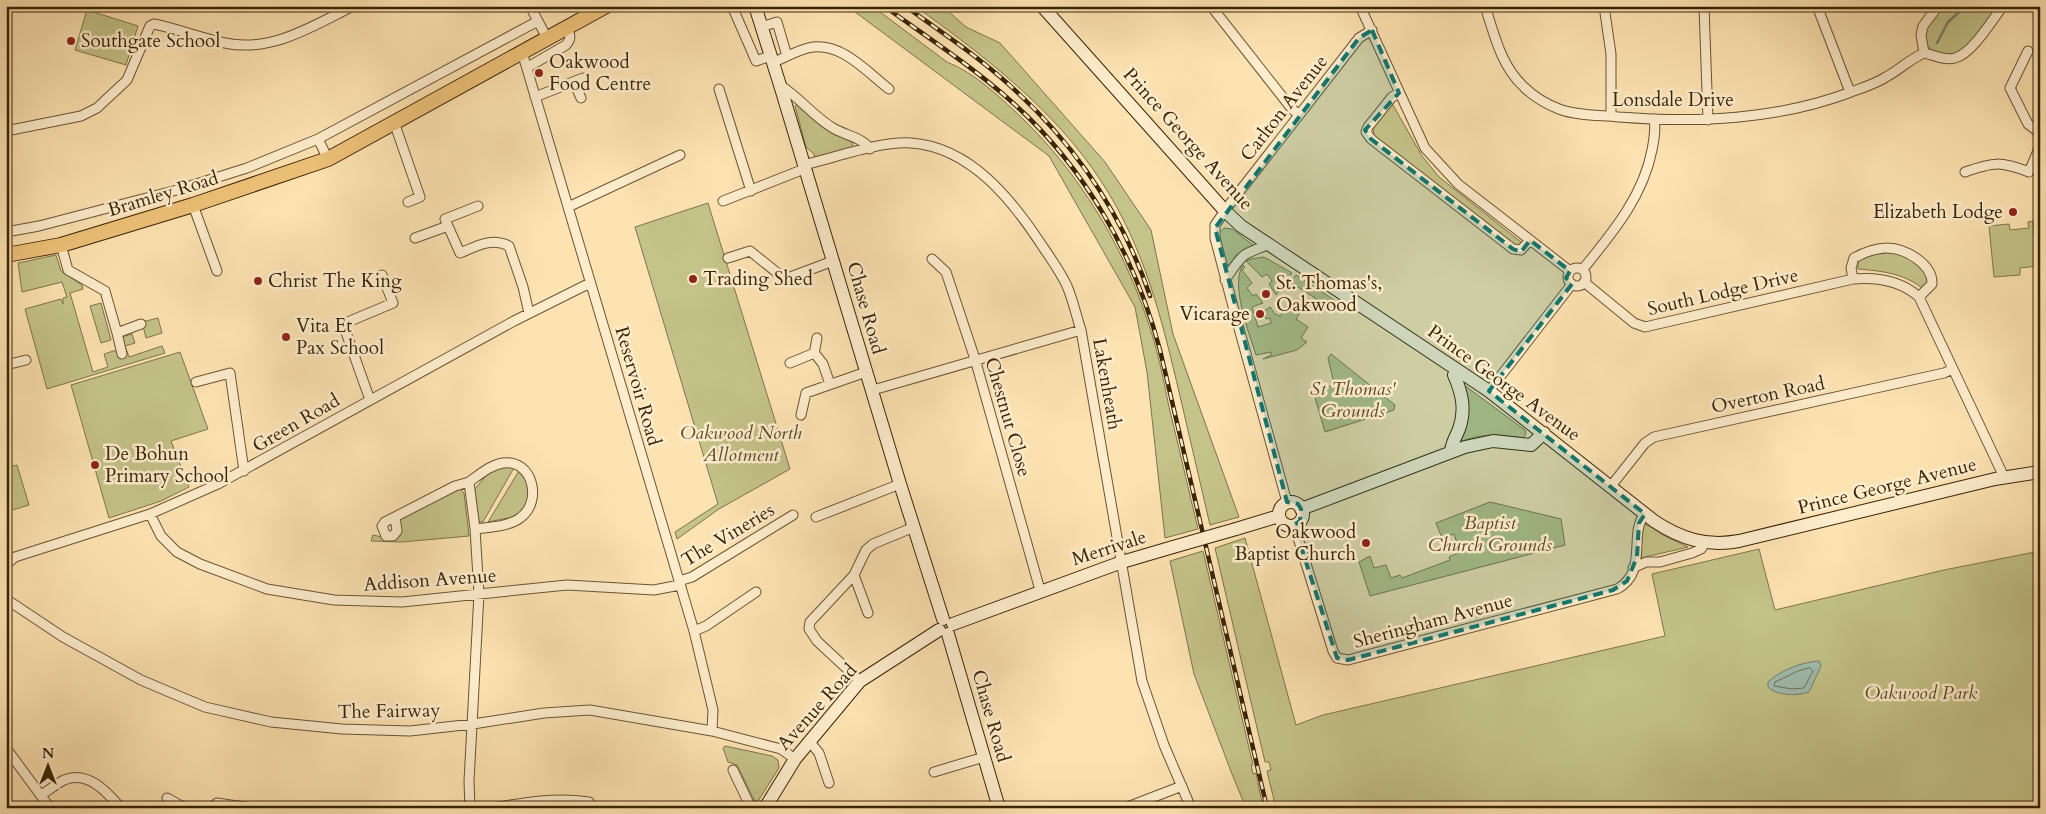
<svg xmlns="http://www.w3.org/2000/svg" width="2046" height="814" font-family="Cardo,serif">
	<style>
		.green { fill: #c4c389; stroke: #7e7448 }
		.water { fill: #a0beb0; stroke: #76806c }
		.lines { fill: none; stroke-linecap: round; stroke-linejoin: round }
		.shore { stroke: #6c715c; stroke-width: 1 }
		.stream { stroke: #76806c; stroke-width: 2.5 }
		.street-casing { stroke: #6a5432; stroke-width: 11 }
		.secondary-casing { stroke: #382407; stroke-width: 14 }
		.primary-casing { stroke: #382407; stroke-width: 16 }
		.street { stroke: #feedcd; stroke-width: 9 }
		.secondary { stroke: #feedcd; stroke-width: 12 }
		.primary { stroke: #efc279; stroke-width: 14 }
		.rail-casing { stroke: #382407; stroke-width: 4.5 }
		.rail { stroke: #feedcd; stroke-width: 2.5; stroke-dasharray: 8; stroke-linecap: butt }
		.secondary-bridge-casing { stroke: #382407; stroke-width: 14; stroke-linecap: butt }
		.secondary-bridge { stroke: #feedcd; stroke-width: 12 }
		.marked { fill: #0f766e; fill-opacity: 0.2; stroke: #0f766e; stroke-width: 4; stroke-dasharray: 10 6; stroke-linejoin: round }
		.poi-dot { fill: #8f2418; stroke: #feedcd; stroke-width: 2 }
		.labels { text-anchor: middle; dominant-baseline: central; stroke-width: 5; stroke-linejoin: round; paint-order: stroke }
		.poi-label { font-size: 19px; fill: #382407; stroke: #feedcd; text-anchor: start }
		.street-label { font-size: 19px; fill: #382407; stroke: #feedcd }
		.park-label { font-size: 19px; font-style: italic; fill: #5b4c28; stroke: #feedcd }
	</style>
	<rect width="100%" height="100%" fill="#fee3b2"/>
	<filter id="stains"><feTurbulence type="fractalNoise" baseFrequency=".004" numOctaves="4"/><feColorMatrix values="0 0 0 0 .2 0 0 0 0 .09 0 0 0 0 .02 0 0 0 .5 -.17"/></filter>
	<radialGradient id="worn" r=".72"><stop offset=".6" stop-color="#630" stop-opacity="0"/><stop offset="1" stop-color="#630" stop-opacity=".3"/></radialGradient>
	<path class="green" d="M847 6H872L947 62C975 73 1000 97 1022 118 1079 173 1122 244 1147 319 1157 347 1163 377 1169 407 1179 447 1188 488 1198 529L1165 538 1147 372 1135 307 1049 156Z
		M915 6H921L926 10 949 12 966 27 1000 43 1105 162 1151 230 1173 334 1239 517 1210 525C1200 482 1190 439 1180 396 1162 320 1145 248 1101 181 1055 110 983 55 915 6Z
		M1943 6H1997C1987 19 1970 47 1956 53 1943 59 1924 51 1924 35 1924 25 1937 14 1943 6Z
		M87 10 138 26 126 65 75 50Z
		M797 105 821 126 852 142 853 148 818 157 814 156V154L806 147 795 106Z
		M1393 105 1422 156 1439 177 1521 242V245H1514L1374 137 1373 125 1389 106Z
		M708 203 790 469 719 509 677 539 675 532 718 504 635 227Z
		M2033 221 2037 266 2020 268V275L1994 277 1989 226 2009 224 2010 230 2029 228 2028 222Z
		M1224 228 1232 229 1253 245 1237 254 1230 264 1227 265 1219 233Z
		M1879 251C1903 254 1921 256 1929 282L1922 288C1903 273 1881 271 1858 269V260Z
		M56 255 61 271 82 285 83 289 70 293 93 372 108 367 104 354 120 349 121 354 127 352 122 337 132 334 135 343 125 346 129 357 162 346 165 353 47 389 25 309 61 299 63 304V298L67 297 62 282 22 292 18 263Z
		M1264 257 1292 273 1276 295 1269 284 1272 281 1267 274 1262 277 1246 261 1251 259Z
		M1243 265 1245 267 1242 270 1252 283 1247 288 1253 296 1256 294 1263 303 1252 307 1258 327 1271 323 1270 318 1266 319 1264 311 1270 307 1275 314 1280 316 1282 314 1283 309 1290 304 1301 311 1296 319 1308 327 1301 338 1307 342 1297 350 1263 359 1271 355V352L1256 355C1249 333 1230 284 1243 265Z
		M1296 275 1334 300 1329 307 1290 282Z
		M101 303 111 340 101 343 90 306Z
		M158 318 162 333 146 338 142 322Z
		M180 352 208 429 171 441 189 487 161 501 109 518 71 385Z
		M1331 354 1395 405 1394 410 1325 432 1313 391 1338 384 1333 379 1328 358Z
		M1464 385 1525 430 1526 434 1523 438C1497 434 1484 433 1459 442Z
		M17 465 29 505 6 512V468Z
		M507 466H515L483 522H479L474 490 489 472Z
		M520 469 528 479 529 500 523 510 513 517 488 522Z
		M453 488 460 489 464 493 469 536 402 542 371 541 373 535 391 539C399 534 402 529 399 519Z
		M1490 502 1561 519 1565 545 1370 596 1359 562 1370 556 1374 568 1386 565 1391 578 1400 575 1402 578 1450 560 1449 557 1460 552 1454 534 1442 538 1436 523Z
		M1645 525H1648L1663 535 1688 547 1641 558 1642 528Z
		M1245 538 1296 725 1323 715 1665 636 1652 574 1759 549 1775 610 1944 570 2040 551V808H1276L1267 771 1271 770 1269 762H1265L1215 548Z
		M1203 551 1253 765H1251L1253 774 1256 773 1263 808H1246L1232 774 1194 674 1170 561Z
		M725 746 772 756 778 760 779 768 758 801 754 800 737 765 728 762 723 748Z"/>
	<path class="water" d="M1819 661 1821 666 1809 692C1798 696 1776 696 1768 687V682C1781 670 1802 662 1819 661Z"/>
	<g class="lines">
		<path class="shore" d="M1810 668 1813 671 1804 688 1792 689 1774 686 1775 682 1798 671Z"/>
		<path class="stream" d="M1937 43 1948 22 1966 6"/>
		<defs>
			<path id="street" d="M530 6 547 38
				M732 6 756 61 770 56
				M1211 6 1292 109 1299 115
				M1360 6 1425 148 1458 184 1570 271
				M1485 6C1494 34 1501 66 1524 87 1534 97 1546 104 1559 109 1578 116 1599 115 1619 117 1697 123 1777 120 1851 92 1862 88 1875 84 1886 77 1899 70 1910 59 1924 53 1934 55 1944 61 1955 58 1972 54 1992 20 2003 6
				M1604 6 1611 54V116
				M1704 6 1708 120
				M1817 6 1850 92
				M761 27 777 22 787 56
				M2028 51 2010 88 2028 124 2040 133
				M522 52 694 631 713 710 712 731
				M1924 53 1921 35 1923 26 1938 6
				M772 63C784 58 796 51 808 48 840 40 867 72 889 89
				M528 67 566 45C572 38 570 35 567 27
				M574 82 581 98
				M780 85C800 98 813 116 833 128 844 135 862 137 870 149
				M719 89 751 191
				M1399 93 1392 97 1368 127 1366 132 1371 139 1513 249 1521 250 1530 240
				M535 97 583 78
				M394 122 420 197 408 202
				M6 131 81 116 97 108 127 80 150 26 154 24C178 29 201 38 225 43 271 53 313 26 353 6
				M318 139 328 159
				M803 165C835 158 879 141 911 143 971 147 1013 201 1043 247 1052 260 1061 273 1067 286 1073 300 1076 315 1081 330L1142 681 1164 745 1191 808
				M1965 172C1994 162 2000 161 2029 172L2040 146
				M723 201 804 169
				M193 205 217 271
				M568 207 680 155
				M448 226 460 253C477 246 492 237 509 246L523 287 529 313
				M6 232 39 226 177 190 247 168 318 139 538 21
				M415 238 448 226 445 219 478 206
				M61 245 68 270 105 291 117 333 141 324
				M728 258 750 251 785 279 833 261
				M932 259 946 272 975 359 1040 590
				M1568 277a9 9 0 1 1 18 0a9 9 0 1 1-18 0Z
				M1583 269C1612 233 1643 197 1652 150 1654 139 1656 130 1654 119
				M1853 279 1851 268 1854 258C1865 252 1875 248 1887 248 1905 248 1933 264 1932 284L1919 297
				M1225 280C1243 254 1240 255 1270 244
				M1584 282 1634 323 1645 327 1853 279C1877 277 1900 280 1919 297L2004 477
				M117 333 122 354
				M814 354 817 338
				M790 363 812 354 816 355 823 364 830 384
				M6 365 26 360
				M196 382 230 373 244 471
				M873 390 1081 330
				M1489 391 1572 284
				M370 400 343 324 393 303 382 275
				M801 415 806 393 866 372
				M469 482C479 475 490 465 503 463 533 459 543 502 520 518 508 527 489 527 475 529
				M1611 486 1645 443 1654 437 1944 373 1953 369
				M1287 502 1235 314 1215 238V225L1229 205 1359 38 1372 30
				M150 514 161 536 177 552 200 564 267 589 334 600 402 602 567 585 654 590 680 585
				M395 517 397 531 393 536H386L382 526 385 522 455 486 469 482 475 529 479 594 469 781 470 808
				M816 517 900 484
				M1294 525 1333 651 1337 658 1348 660 1617 589C1649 572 1628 533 1645 514
				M6 565 15 557 150 514 218 484 514 321 590 283
				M1633 568 1646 562H1660L1692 553 1701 549 1705 543
				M854 575 810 622 809 629 817 641 860 681
				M679 581 692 577 793 515
				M6 599 63 637 141 680 205 707 271 722 342 729 410 731 473 724 544 713 590 710 712 731 781 749 795 759
				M868 613 854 575 866 550 873 544 914 527
				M694 631 706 626 756 592
				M810 742 819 753 829 783
				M6 748 50 808
				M733 770 751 808
				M934 772 984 757
				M41 795C48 791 56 784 64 780 88 770 107 792 121 808
				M167 798 185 808
				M211 808 217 803 251 808
				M493 808C525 802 557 797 589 802L593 808
				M1125 808 1182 786"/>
			<path id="secondary" d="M755 6 780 85 900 484 943 619
				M1042 6 1225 211 1241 226 1489 391 1654 521C1681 539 1707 547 1739 541L1995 479 2040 472
				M1451 451C1452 442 1456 437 1459 429 1466 410 1462 393 1454 375L1457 370
				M1279 514a12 12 0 1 1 24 0a12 12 0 1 1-24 0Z
				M1301 509 1465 447 1493 441 1531 445 1544 433
				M1236 529 1279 516
				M953 624 1122 562 1173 547
				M948 634 999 808
				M765 808 795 759 860 681 939 630"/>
			<path id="primary" d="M6 255 61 245 193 205 328 159 606 6"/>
		</defs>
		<use href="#street" class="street-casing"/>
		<use href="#secondary" class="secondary-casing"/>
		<use href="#primary" class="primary-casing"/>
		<use href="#street" class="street"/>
		<use href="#secondary" class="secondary"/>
		<use href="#primary" class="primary"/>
		<defs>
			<path id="rail" d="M884 6C927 37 973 67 1012 102 1085 167 1135 256 1160 350L1267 808
				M905 6C944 34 985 61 1019 94 1079 150 1124 219 1150 296"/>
		</defs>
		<use href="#rail" class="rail-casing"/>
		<use href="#rail" class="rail"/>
		<defs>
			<path id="secondary-bridge" d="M1173 547 1236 529"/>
		</defs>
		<use href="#secondary-bridge" class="secondary-bridge-casing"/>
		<use href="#secondary-bridge" class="secondary-bridge"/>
	</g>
	<path class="marked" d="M1372 30 1399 93 1365 130 1371 139 1513 249 1521 252 1530 240 1570 271 1566 278 1572 284 1489 391 1645 514 1639 523 1637 557 1627 581 1613 590 1348 660 1337 658 1294 525 1300 521 1301 509 1298 504 1287 502 1215 228 1359 38Z"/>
	<g class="poi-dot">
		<circle cx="71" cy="41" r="5"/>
		<circle cx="539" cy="73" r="5"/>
		<circle cx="2013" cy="212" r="5"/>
		<circle cx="693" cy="279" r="5"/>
		<circle cx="258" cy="281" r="5"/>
		<circle cx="1266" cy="294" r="5"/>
		<circle cx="1260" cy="314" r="5"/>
		<circle cx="286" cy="337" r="5"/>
		<circle cx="95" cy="465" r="5"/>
		<circle cx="1366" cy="543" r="5"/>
	</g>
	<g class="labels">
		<g class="poi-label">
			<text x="81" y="41">Southgate School</text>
			<text x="549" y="62">Oakwood<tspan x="549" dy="22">Food Centre</tspan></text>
			<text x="2003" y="212" text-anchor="end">Elizabeth Lodge</text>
			<text x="703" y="279">Trading Shed</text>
			<text x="268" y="281">Christ The King</text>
			<text x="1276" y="283">St. Thomas's,<tspan x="1276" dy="22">Oakwood</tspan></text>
			<text x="1250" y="314" text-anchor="end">Vicarage</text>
			<text x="296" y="326">Vita Et<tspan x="296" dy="22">Pax School</tspan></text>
			<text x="105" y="454">De Bohun<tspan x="105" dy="22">Primary School</tspan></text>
			<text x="1356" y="532" text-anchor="end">Oakwood<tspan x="1356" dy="22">Baptist Church</tspan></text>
		</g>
		<g class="street-label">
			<text x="1673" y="100">Lonsdale Drive</text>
			<text transform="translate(1284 108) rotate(-52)">Carlton Avenue</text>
			<text transform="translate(1188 139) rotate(48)">Prince George Avenue</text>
			<text transform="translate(163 194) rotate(-17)">Bramley Road</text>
			<text transform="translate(1723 292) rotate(-13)">South Lodge Drive</text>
			<text transform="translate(866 308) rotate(74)">Chase Road</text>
			<text transform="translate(1504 383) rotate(36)">Prince George Avenue</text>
			<text transform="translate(1107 384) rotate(80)">Lakenheath</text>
			<text transform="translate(638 386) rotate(74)">Reservoir Road</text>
			<text transform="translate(1768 395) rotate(-12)">Overton Road</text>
			<text transform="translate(1008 417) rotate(74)">Chestnut Close</text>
			<text transform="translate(296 423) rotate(-30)">Green Road</text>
			<text transform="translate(1887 486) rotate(-14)">Prince George Avenue</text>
			<text transform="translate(728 535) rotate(-31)">The Vineries</text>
			<text transform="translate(1109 548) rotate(-18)">Merrivale</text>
			<text transform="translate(430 580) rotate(-4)">Addison Avenue</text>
			<text transform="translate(1433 621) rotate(-15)">Sheringham Avenue</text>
			<text transform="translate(817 707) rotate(-48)">Avenue Road</text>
			<text transform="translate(389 711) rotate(-1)">The Fairway</text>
			<text transform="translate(991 716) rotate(74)">Chase Road</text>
		</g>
		<g class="park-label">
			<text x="1353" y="389">St Thomas'<tspan x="1353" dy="22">Grounds</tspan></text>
			<text x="741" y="433">Oakwood North<tspan x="741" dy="22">Allotment</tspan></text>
			<text x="1490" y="523">Baptist<tspan x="1490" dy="22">Church Grounds</tspan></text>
			<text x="1921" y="693">Oakwood Park</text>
		</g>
	</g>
	<rect width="2046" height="814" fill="none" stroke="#fee3b2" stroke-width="25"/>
	<rect x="8" y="8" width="2031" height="799" fill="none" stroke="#382407" stroke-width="2.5"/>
	<rect x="12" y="12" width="2021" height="789" fill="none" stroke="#382407"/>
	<g transform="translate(48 766)" stroke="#feedcd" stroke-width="4" paint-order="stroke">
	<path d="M0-4L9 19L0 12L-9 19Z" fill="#382407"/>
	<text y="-8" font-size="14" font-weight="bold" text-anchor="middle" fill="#382407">N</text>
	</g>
	<rect width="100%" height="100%" filter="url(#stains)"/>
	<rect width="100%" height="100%" fill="url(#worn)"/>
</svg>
